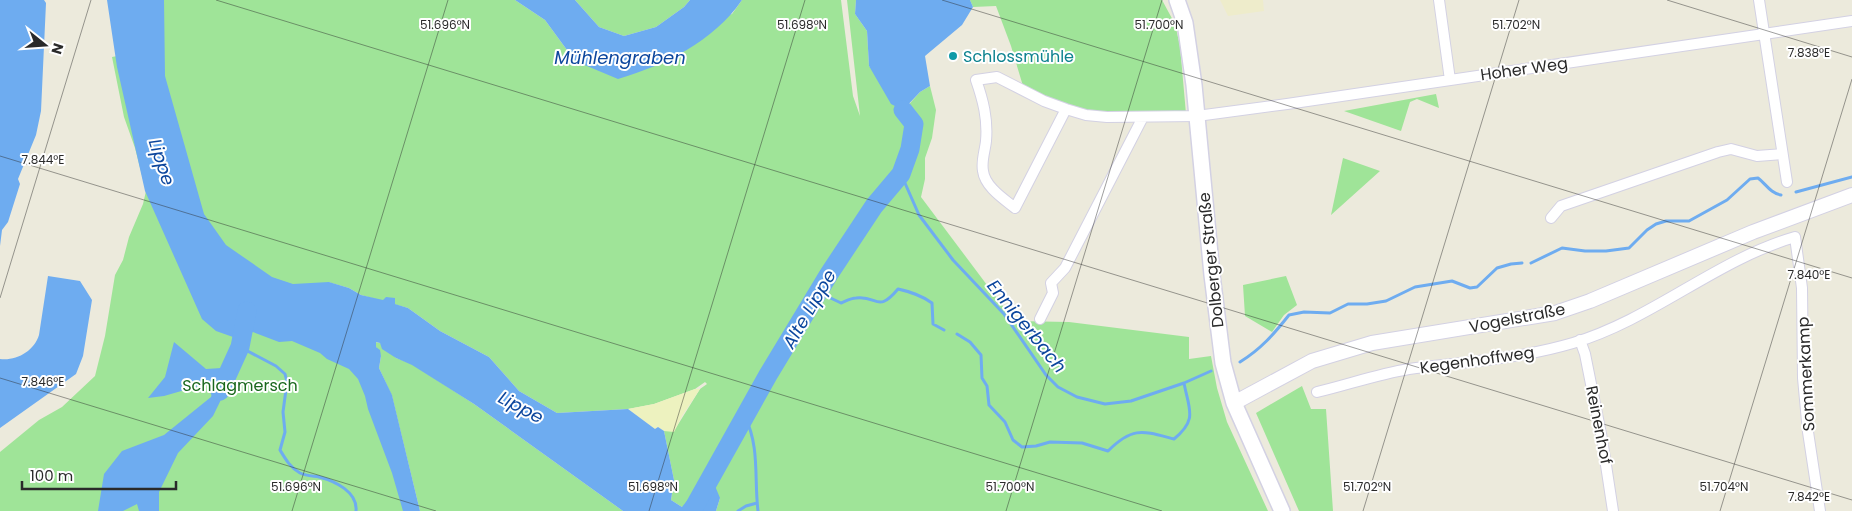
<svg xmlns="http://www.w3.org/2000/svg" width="1852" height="511" font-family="Poppins,sans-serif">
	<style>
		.education { fill: #eeeccb }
		.green { fill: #9fe498 }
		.sand { fill: #edf2bf }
		.water { fill: #6eacf0 }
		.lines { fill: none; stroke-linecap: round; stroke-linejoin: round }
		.stream { stroke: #6eacf0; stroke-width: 3 }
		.river { stroke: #6eacf0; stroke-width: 19 }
		.minor-casing { stroke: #d3d1e3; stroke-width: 12 }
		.tertiary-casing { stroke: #d3d1e3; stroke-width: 16 }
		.secondary-casing { stroke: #d3d1e3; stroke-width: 18 }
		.minor { stroke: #fff; stroke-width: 10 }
		.tertiary { stroke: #fff; stroke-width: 14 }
		.secondary { stroke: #fff; stroke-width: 15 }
		.ticks { fill: none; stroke: #2a2a2a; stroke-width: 1; stroke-opacity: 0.45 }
		.culture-dot { fill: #0f9aa8; stroke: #fff; stroke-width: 2 }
		.labels { text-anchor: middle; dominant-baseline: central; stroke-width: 4; stroke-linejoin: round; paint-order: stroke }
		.culture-label { font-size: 16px; fill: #0d838f; stroke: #fff; text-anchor: start }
		.street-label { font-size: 16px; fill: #2a2a2a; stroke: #fff }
		.park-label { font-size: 16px; fill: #19681d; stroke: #fff }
		.water-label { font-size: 18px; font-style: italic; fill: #0c469d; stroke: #fff }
		.ticks-label { font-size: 12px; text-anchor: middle; fill: #2a2a2a; stroke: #fff; stroke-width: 4; stroke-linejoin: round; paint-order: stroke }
	</style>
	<rect width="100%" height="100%" fill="#eceadc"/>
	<path class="education" d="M1220 0H1263L1264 11 1228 16Z"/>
	<path class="green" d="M164 0H515L545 20 575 61 732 14 742 0H841L853 96 860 116 847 0H856L855 14 867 31 869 66 904 110 920 92 930 86 936 110 932 138 925 158V179L921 197 1014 321 1069 322 1189 337V359L1211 356 1217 388 1227 422 1268 511H716L720 498 682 507 671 500 674 480 664 431H674L700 389 707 384 705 382 695 389 654 404 628 409 557 413 519 391 489 357 440 331 408 308 361 295 349 288 328 282 344 298 410 511H0V452L39 420 62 407 95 376 105 336 115 275 123 260 129 237 143 204 146 191 135 148 124 117 112 57 164 47Z
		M575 0H690L684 7 656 27 624 36 599 27Z
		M970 0H1162L1175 24 1180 46 1186 114 1107 115 1048 102 1023 86 1011 46 996 6 973 7Z
		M1436 94 1439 108 1417 99 1410 102 1401 131 1344 111Z
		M1343 158 1380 171 1331 215Z
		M1286 276 1297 305 1284 315 1272 332 1245 316 1243 285Z
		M375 342 380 343 396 358 412 364 474 404 623 511H420L392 396 379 368 381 356 376 347Z
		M1302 386 1311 409H1326L1333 511H1299L1256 413Z"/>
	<path class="sand" d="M695 389H700L682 416 674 432 664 431 658 427 655 429 628 409 654 404Z"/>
	<path class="water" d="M0 0H44L46 3 41 111 36 135 18 179 20 184 8 222 2 230 0 246Z
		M107 0H164L165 76 204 214 226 245 272 277 293 284 329 282 349 288 361 295 383 300 386 297 395 298V304L408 308 440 331 489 357 519 391 557 413 628 409 655 429 658 427 664 431 674 480 671 500 682 507 705 478 713 481 720 498 716 511H623L474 404 412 365 396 358 382 349 380 343 376 342V347L380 350 381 356 379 368 392 395 420 511H403L392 473 368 409 365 396 358 379 349 369 327 359 320 353 292 341 279 342 253 332 233 337 216 331 202 319 145 191 117 67Z
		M515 0H575L599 27 624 36 656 27 684 7 690 0H742C713 42 665 65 618 79L575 61 545 20Z
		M856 0H970L973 7 962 25 925 56 930 86 920 92 903 110 891 104 869 66 867 31 855 14Z
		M48 276 80 281 92 300 83 356 76 374 0 428V359C17 361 34 351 39 335Z
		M174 342 206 369 237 367 213 416 178 453 159 492V511H139L137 504 123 511H98L104 474 122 451 164 435 211 397 216 381 164 396 148 398 165 377Z"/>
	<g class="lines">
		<path class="stream" d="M901 174 919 215 953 260 1004 314 1046 375 1058 387 1077 397 1105 404 1131 401 1184 383 1211 371
			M1796 192 1852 177
			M1531 263 1562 248 1585 251H1606L1629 248 1647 230 1656 224 1666 221H1689L1727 200 1750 179 1758 178C1766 184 1770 193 1781 195
			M818 292 841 303C846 301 851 298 856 298 878 295 877 314 898 289 911 292 921 295 932 303L933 324 944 330
			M957 334 970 342 981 355 982 378 987 386 989 405 1005 422 1013 440 1022 447 1036 446 1050 442 1082 443 1108 451C1133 426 1143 431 1174 439 1198 419 1189 410 1184 383
			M240 347 276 366 285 374 287 382 283 412 285 432 280 450C286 460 290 467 300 473 306 476 313 476 319 477 335 481 358 492 356 511
			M1240 362C1261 349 1274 334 1289 315L1304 312 1330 313 1348 304H1367L1386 301 1415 287 1452 281 1470 288 1477 287 1497 268 1511 264 1522 263
			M745 417C760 447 754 479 758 511
			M738 511 746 506 757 503"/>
		<path class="river" d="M220 391 240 347 247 311
			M692 511 768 375 829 274 874 206 901 174 910 149 914 124 903 110"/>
		<defs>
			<path id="minor" d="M1439 0 1450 80
				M1759 0 1787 182
				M1066 109 1015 208C1004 199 985 187 983 171 981 161 985 151 986 141 988 119 983 100 976 80L997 77 1044 101 1066 109 1086 115 1107 117 1197 116 1287 104 1852 21
				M1551 218 1561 206 1718 152 1731 149 1757 156 1782 154
				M1040 319 1053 293 1051 283 1065 268 1143 117
				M1580 340 1585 354 1602 439 1613 511
				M1317 392C1347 385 1378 374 1409 369 1464 362 1519 359 1573 343 1653 319 1716 260 1795 237L1802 288 1803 378 1808 432 1820 511"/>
			<path id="tertiary" d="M1234 403 1312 361 1372 343 1555 313 1590 301 1753 232 1852 195"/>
			<path id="secondary" d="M1177 0 1185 23 1194 85 1212 275 1223 363 1234 403 1282 511"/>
		</defs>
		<use href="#minor" class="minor-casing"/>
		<use href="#tertiary" class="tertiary-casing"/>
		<use href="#secondary" class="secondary-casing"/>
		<use href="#minor" class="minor"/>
		<use href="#tertiary" class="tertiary"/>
		<use href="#secondary" class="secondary"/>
	</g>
	<path class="ticks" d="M216 0 1852 500M942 0 1852 278M1667 0 1852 57M0 156 1162 511M0 298 91 0M0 378 436 511M292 511 448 0M649 511 805 0M1006 511 1162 0M1363 511 1519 0M1720 511 1852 79"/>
	<circle class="culture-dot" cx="953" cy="56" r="5"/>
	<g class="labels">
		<g class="culture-label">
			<text x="963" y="56">Schlossmühle</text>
		</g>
		<g class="street-label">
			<text transform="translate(1524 69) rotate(-8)">Hoher Weg</text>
			<text transform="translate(1211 260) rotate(-96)">Dolberger Straße</text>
			<text transform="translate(1517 318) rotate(-11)">Vogelstraße</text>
			<text transform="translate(1477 360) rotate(-8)">Kegenhoffweg</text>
			<text transform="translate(1806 374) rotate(-93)">Sommerkamp</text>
			<text transform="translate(1599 425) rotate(79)">Reinenhof</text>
		</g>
		<g class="park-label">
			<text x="240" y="385">Schlagmersch</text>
		</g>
		<g class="water-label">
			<text x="620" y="57">Mühlengraben</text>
			<text transform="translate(162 162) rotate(72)">Lippe</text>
			<text transform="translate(809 309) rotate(-60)">Alte Lippe</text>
			<text transform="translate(1027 326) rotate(51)">Ennigerbach</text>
			<text transform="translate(521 407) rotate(28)">Lippe</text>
		</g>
	</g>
	<g class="ticks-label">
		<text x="445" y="29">51.696°N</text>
		<text x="802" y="29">51.698°N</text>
		<text x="1159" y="29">51.700°N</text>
		<text x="1516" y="29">51.702°N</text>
		<text x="1809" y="57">7.838°E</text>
		<text x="43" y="164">7.844°E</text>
		<text x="1809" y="279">7.840°E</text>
		<text x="43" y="386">7.846°E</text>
		<text x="296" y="491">51.696°N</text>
		<text x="653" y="491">51.698°N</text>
		<text x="1010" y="491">51.700°N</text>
		<text x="1367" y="491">51.702°N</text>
		<text x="1724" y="491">51.704°N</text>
		<text x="1809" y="501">7.842°E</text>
	</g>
	<g transform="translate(45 45) rotate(107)" stroke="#ffffff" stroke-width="4" paint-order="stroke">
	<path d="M0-4L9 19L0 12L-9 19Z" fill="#2a2a2a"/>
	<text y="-8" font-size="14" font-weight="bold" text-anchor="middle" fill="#2a2a2a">N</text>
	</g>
	<path d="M22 481v8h154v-8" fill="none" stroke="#2a2a2a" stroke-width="2.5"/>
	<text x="30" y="481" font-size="15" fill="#2a2a2a" stroke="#ffffff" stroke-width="4" paint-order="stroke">100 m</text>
</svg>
